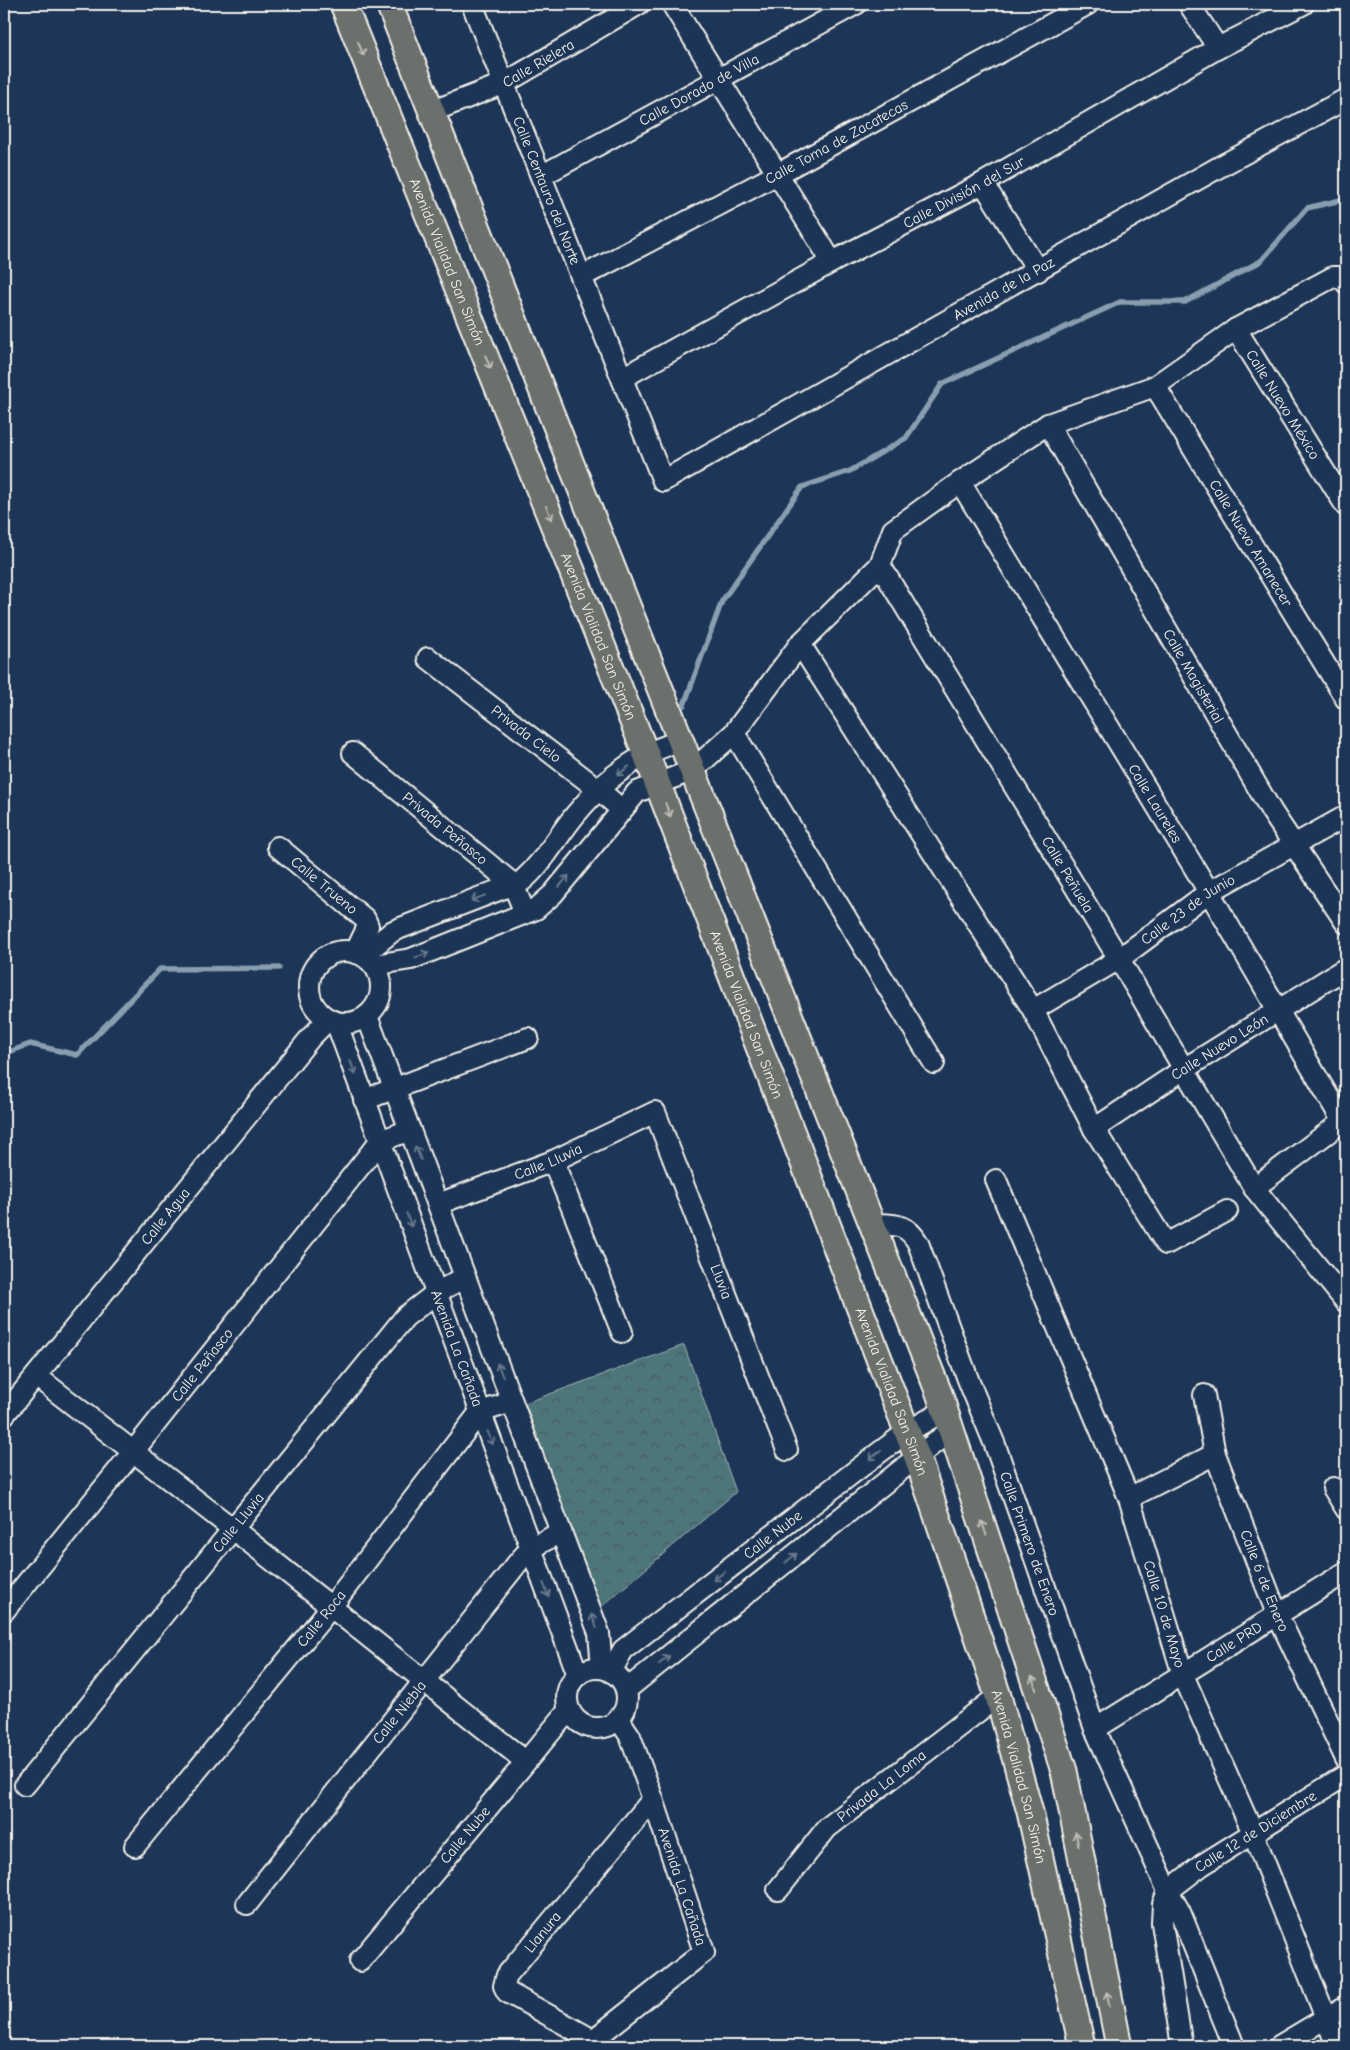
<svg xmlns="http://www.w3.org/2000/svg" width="1350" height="2050" font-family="'Comic Neue',sans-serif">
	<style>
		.park { fill: url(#park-crowns); stroke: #a1b4b1 }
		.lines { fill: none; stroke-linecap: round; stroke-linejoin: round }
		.stream { stroke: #899eaf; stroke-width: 5.5 }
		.minor-casing { stroke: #f4f1e8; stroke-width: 24 }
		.major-casing { stroke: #f4f1e8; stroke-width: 29 }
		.minor { stroke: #1d3557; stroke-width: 20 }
		.major { stroke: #6c706d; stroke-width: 25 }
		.oneway { stroke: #bebdb7 }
		.oneway2 { stroke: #68778a }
		.labels { text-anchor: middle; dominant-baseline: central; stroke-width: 4; stroke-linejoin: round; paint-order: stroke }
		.street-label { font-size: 15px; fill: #f4f1e8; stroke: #1d3557 }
	</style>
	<defs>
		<pattern id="park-crowns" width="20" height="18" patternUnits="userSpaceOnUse" patternTransform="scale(1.25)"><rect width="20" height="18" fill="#4e767a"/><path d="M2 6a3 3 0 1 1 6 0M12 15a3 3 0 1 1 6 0" fill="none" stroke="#4b5d5d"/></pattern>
	</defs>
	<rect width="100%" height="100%" fill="#1d3557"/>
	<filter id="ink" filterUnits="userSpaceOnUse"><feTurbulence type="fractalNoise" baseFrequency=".02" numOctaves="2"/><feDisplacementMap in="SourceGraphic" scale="10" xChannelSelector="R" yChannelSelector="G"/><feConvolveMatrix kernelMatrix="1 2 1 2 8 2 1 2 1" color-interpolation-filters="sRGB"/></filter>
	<g filter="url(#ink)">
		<path class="park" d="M684 1345 736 1492 600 1608 525 1403Z"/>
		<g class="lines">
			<path class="stream" d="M684 705 722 601 802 487 850 471 906 438 942 384 1120 302H1185L1261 261 1307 208 1341 200 1346 204
				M4 1054 30 1044 77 1055 160 969 279 968"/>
			<defs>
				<g id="minor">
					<path id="s1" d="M472 4 663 481 1221 166 1346 99"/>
					<path d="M672 4 832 262"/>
					<path d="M1189 4 1218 48"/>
					<path id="s2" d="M433 111 505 83 639 4"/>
					<path id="s3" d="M541 176 856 4"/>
					<path d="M983 183 1038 271"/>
					<path id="s4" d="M581 277 776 175 1088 4"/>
					<path id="s5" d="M1236 329 1346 506"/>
					<path id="s6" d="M622 378 832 262 983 183 1218 48 1303 4"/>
					<path id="s7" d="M1155 386 1346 699"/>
					<path id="s8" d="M1048 424 1272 812 1346 923"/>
					<path id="s9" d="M960 482 1209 892 1346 1127"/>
					<path id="s10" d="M880 565 1119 959 1254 1188 1346 1302"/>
					<path d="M800 644 1033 1010 1094 1129 1166 1244 1227 1211"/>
					<path id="s11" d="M428 658 599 790 622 810"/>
					<path d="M734 733 934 1063"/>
					<path id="s12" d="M353 753 513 884 525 913"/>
					<path id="s13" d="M278 847 365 919 368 926 355 953"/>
					<circle cx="345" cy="987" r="36"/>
					<path d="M363 955 393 931 522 881C544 862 557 837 575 815 594 792 619 769 645 755 656 749 669 745 681 740"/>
					<path d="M374 965 411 959 536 909 553 894 637 792 693 770 734 733 800 644 880 565 893 530 960 482 1048 424 1155 386 1236 329 1333 277H1343L1346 283"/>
					<path id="s14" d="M1033 1010 1119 959 1209 892 1346 816"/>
					<path d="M367 1016 599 1633 602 1668"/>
					<path id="s15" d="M336 1022 578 1675"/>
					<path d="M364 1100 528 1038"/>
					<path id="s16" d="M1094 1129 1184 1069 1346 968"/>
					<path d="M553 1161 622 1332"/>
					<path id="s17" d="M996 1180 1129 1498 1183 1675 1253 1833 1337 2046"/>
					<path d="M1254 1188 1346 1119"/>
					<path id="s18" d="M438 1204 553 1161 655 1112 787 1450"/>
					<path id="s19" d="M872 1224C894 1225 906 1222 918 1243L969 1382 995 1445 1095 1729 1168 1891 1180 1912 1234 2046"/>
					<path d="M36 1376 233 1529 525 1761"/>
					<path id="s20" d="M1204 1395 1215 1454 1277 1614 1346 1759"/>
					<path id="s21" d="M4 1415 311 1037 329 1019"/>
					<path d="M1333 1488 1346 1509"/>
					<path d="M1129 1498 1215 1454"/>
					<path id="s22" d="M4 1611 133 1452 380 1141 410 1130"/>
					<circle cx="597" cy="1698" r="30"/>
					<path id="s23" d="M611 1672 623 1650 880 1452 907 1432 945 1410"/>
					<path d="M626 1690 952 1429"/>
					<path id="s24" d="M618 1718 630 1736 653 1799 704 1952 593 2040 507 1992 504 1986 507 1975 653 1799"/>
					<path id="s25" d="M1095 1729 1346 1572"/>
					<path id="s26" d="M25 1785 405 1317 436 1293 465 1277"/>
					<path id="s27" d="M135 1846 331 1607 480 1412 512 1402"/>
					<path id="s28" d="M778 1890 827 1828 998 1696"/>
					<path id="s29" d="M1168 1891 1202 1865 1346 1775"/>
					<path d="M1168 1891 1163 1904 1162 1923 1182 2046"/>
					<path id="s30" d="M247 1904 520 1560 531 1548 561 1532"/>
					<path id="s31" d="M360 1961 569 1710"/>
					<path d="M1279 2046 1346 2006"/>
				</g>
				<g id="major">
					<path id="s32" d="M343 4 646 754 917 1457 998 1696 1030 1812 1082 2046"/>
					<path d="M389 4 939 1393 1064 1771 1119 2046"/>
				</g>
			</defs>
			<use href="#minor" class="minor-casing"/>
			<use href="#major" class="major-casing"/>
			<use href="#minor" class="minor"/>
			<use href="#major" class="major"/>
		</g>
		<defs><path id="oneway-shaft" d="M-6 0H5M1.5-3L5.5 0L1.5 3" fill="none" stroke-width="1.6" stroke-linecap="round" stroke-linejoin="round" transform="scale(1.25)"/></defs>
		<g class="oneway">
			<use href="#oneway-shaft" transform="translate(361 49) rotate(68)"/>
			<use href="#oneway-shaft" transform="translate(488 362) rotate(68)"/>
			<use href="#oneway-shaft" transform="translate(549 513) rotate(68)"/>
			<use href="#oneway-shaft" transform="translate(668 810) rotate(69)"/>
			<use href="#oneway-shaft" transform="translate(984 1528) rotate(-108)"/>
			<use href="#oneway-shaft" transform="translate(1034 1683) rotate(-108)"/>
			<use href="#oneway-shaft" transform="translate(1077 1839) rotate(-101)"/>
			<use href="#oneway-shaft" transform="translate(1108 1999) rotate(-101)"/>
		</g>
		<g class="oneway2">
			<use href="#oneway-shaft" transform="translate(623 771) rotate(142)"/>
			<use href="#oneway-shaft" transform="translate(564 881) rotate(-50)"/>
			<use href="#oneway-shaft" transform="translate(478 898) rotate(159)"/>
			<use href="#oneway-shaft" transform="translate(422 955) rotate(-22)"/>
			<use href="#oneway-shaft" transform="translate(353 1068) rotate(70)"/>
			<use href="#oneway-shaft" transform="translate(418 1153) rotate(-111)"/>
			<use href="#oneway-shaft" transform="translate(409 1220) rotate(70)"/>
			<use href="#oneway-shaft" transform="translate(500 1370) rotate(-111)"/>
			<use href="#oneway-shaft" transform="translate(490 1438) rotate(70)"/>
			<use href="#oneway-shaft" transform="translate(875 1455) rotate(143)"/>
			<use href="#oneway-shaft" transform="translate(791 1558) rotate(-39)"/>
			<use href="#oneway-shaft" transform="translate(719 1576) rotate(142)"/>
			<use href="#oneway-shaft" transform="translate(546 1590) rotate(70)"/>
			<use href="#oneway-shaft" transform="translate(594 1621) rotate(-111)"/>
			<use href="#oneway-shaft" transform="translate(664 1660) rotate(-39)"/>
		</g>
	</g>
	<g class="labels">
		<g class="street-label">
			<text stroke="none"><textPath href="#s2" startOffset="116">Calle Rielera</textPath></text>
			<text stroke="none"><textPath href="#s3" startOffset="180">Calle Dorado de Villa</textPath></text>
			<text stroke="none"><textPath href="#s4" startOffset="289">Calle Toma de Zacatecas</textPath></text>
			<text stroke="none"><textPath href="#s1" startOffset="201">Calle Centauro del Norte</textPath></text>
			<text stroke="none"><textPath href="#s6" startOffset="389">Calle División del Sur</textPath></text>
			<text stroke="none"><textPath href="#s32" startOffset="278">Avenida Vialidad San Simón</textPath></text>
			<text stroke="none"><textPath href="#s1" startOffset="905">Avenida de la Paz</textPath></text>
			<text stroke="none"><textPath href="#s5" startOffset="89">Calle Nuevo México</textPath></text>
			<text stroke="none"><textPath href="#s7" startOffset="184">Calle Nuevo Amanecer</textPath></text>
			<text stroke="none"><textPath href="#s32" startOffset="682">Avenida Vialidad San Simón</textPath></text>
			<text stroke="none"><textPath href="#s8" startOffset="291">Calle Magisterial</textPath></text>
			<text stroke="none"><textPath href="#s11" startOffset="124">Privada Cielo</textPath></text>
			<text stroke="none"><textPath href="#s9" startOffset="376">Calle Laureles</textPath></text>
			<text stroke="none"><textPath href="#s12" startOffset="119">Privada Peñasco</textPath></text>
			<text stroke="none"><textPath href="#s10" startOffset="362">Calle Peñuela</textPath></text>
			<text stroke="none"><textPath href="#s13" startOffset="60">Calle Trueno</textPath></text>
			<text stroke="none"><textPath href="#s14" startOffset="185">Calle 23 de Junio</textPath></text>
			<text stroke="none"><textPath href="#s32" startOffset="1088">Avenida Vialidad San Simón</textPath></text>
			<text stroke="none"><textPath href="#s16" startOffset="150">Calle Nuevo León</textPath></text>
			<text stroke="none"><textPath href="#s18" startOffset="118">Calle Lluvia</textPath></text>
			<text stroke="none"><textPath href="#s21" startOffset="256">Calle Agua</textPath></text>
			<text stroke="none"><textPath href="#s18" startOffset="418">Lluvia</textPath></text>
			<text stroke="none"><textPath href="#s15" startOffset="348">Avenida La Cañada</textPath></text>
			<text stroke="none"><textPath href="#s22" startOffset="316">Calle Peñasco</textPath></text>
			<text stroke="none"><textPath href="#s32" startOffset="1492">Avenida Vialidad San Simón</textPath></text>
			<text stroke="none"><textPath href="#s26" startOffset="338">Calle Lluvia</textPath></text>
			<text stroke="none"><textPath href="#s23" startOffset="214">Calle Nube</textPath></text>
			<text stroke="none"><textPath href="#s19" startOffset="374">Calle Primero de Enero</textPath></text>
			<text stroke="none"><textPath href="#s20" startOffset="196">Calle 6 de Enero</textPath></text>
			<text stroke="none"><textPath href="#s17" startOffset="466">Calle 10 de Mayo</textPath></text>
			<text stroke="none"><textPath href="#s27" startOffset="294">Calle Roca</textPath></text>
			<text stroke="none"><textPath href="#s25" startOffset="164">Calle PRD</textPath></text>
			<text stroke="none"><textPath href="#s30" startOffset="245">Calle Niebla</textPath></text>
			<text stroke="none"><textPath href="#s32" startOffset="1898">Avenida Vialidad San Simón</textPath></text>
			<text stroke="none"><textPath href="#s28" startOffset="148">Privada La Loma</textPath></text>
			<text stroke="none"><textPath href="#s29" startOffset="106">Calle 12 de Diciembre</textPath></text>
			<text stroke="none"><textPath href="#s31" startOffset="164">Calle Nube</textPath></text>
			<text stroke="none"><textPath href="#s24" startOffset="181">Avenida La Cañada</textPath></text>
			<text stroke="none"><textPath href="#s24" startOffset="564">Llanura</textPath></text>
		</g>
	</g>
	<rect width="1350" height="2050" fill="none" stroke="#1d3557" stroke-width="20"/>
	<rect x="10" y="10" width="1330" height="2030" fill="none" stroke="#f4f1e8" stroke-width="2" filter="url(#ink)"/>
</svg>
